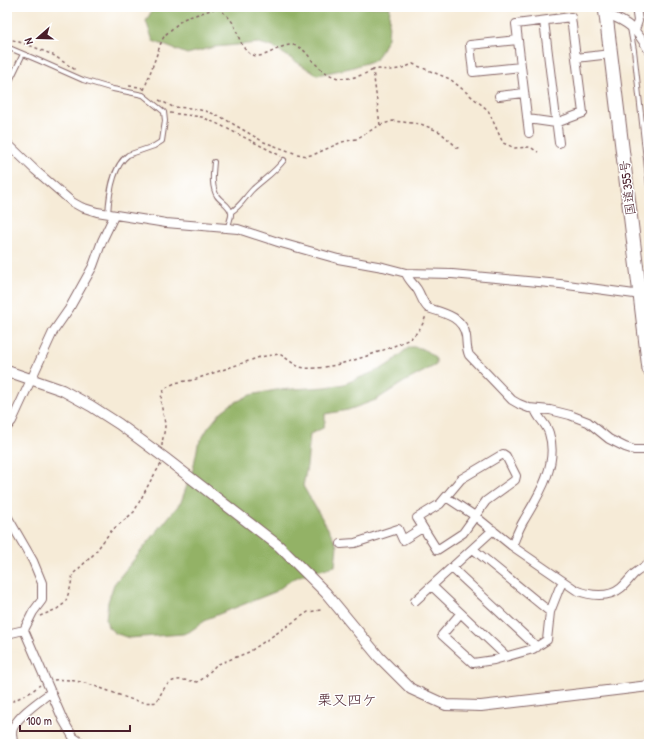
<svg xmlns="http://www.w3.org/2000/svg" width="656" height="751" font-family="'Patrick Hand','Klee One',sans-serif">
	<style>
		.forest { fill: #93b266; stroke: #6e6848 }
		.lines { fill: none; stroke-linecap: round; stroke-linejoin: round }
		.service-casing { stroke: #866667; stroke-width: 6 }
		.minor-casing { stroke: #866667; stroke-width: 10 }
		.tertiary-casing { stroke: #866667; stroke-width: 12 }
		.trunk-casing { stroke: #866667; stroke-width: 15 }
		.path { stroke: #866667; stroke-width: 1.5; stroke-dasharray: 3 3; stroke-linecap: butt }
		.service { stroke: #fff; stroke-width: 4 }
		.minor { stroke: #fff; stroke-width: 8 }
		.tertiary { stroke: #fff; stroke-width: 10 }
		.trunk { stroke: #fff; stroke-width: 13 }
		.labels { text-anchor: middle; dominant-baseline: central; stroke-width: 3; stroke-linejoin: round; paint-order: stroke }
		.street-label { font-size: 13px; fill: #4a1f2b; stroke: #fff }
		.quarter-label { font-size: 15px; fill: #4a1f2b; stroke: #fff }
	</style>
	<rect width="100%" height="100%" fill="#fff"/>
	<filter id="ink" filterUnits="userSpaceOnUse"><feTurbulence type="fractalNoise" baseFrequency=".025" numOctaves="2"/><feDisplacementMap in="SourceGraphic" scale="8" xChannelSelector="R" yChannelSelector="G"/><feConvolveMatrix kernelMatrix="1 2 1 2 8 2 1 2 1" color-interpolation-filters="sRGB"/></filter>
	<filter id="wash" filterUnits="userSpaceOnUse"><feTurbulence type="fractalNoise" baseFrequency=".012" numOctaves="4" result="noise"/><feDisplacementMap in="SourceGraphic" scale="16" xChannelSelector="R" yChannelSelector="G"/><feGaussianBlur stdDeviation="0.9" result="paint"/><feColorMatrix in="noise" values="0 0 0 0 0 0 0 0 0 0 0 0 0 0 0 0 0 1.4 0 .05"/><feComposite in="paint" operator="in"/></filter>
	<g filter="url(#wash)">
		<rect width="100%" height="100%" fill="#f6ebd7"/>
		<path class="forest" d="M154 7H390L388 38 376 60 350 68 317 75 273 47 259 43 214 47 187 54 153 41 146 21Z
			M410 347C421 346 429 352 436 359V365L404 382 376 400 348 410 325 414V421L323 428 310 434 307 466 303 486 333 537 337 546 335 566 302 575 291 580 275 592 209 618 189 632 183 634 129 638 115 633 108 627 106 619 108 602 114 584 181 502 193 469 198 445 208 428 221 412 230 405 250 395 276 390 326 387 344 384 381 369 392 362 404 351Z"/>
	</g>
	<g filter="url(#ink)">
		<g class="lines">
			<defs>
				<path id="service" d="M630 28 634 50 649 187
					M7 47 40 61 83 80 113 89 143 95 164 112 165 121 162 141 154 146 128 155C112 167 109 195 108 215
					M7 87 23 54
					M214 162C213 173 211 186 217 196 221 202 230 205 231 213 232 217 228 223 228 228
					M231 212C241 206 245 197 253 189 264 179 275 172 284 160"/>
				<path id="minor" d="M606 14C629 22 637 30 649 51
					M544 21 559 143
					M635 30 638 21 636 7
					M518 40 470 45 473 72 521 67
					M499 96 524 93
					M528 119 556 123 583 113 576 58
					M529 133 516 24 571 17 576 58 611 54
					M7 143 35 170 72 202 81 207 97 212 166 223 238 229 281 243 338 259 383 267 406 273 452 274 560 284 649 296
					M406 273C408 280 413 283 417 289 421 295 422 302 428 308 444 313 463 317 466 336 467 343 466 348 469 355L512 400 519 404 529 408 550 410 570 415 588 422 609 439 625 447 634 450H649
					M7 427 12 421 53 332 69 309 93 266 102 241 114 216
					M503 454 506 456 516 476 515 480 486 501 463 533 437 550 417 518 440 504 461 479Z
					M446 497 475 516 512 546 576 590C590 596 609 598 621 588 626 584 630 578 634 574 639 570 644 567 649 563
					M7 516 33 561 42 583V600L33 612 24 630 63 720 73 737 83 744
					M341 544 355 543 398 529 403 540 422 528
					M512 546C516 537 519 528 524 520 539 495 559 464 549 433 546 423 538 419 535 409
					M452 568 537 647
					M432 586 506 656
					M415 601 493 530
					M550 612 559 589 563 581
					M460 614 442 635 473 663 494 660 533 649 547 640 550 612 473 549
					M7 634 24 630
					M14 744C12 739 11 731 14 726 21 713 40 701 51 692"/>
				<path id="tertiary" d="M7 371 62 390 91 406 119 424 165 458 279 546 326 593 379 657 411 689 446 705 481 706 649 686"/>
				<path id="trunk" d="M605 7 649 369"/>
			</defs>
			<use href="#service" class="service-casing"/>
			<use href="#minor" class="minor-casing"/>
			<use href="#tertiary" class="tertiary-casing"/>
			<use href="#trunk" class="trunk-casing"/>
			<path class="path" d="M218 8C223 12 229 17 233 23 238 32 240 47 249 53 264 63 277 44 292 45 301 46 306 52 311 59 331 82 347 83 373 70
				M7 38 34 47 53 55 77 71
				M129 86 140 87 144 89
				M144 90 162 40 165 35 183 19 220 7
				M159 100 173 107 191 108 209 112 221 117 264 142 297 154 307 156 315 154 342 142 356 139 380 125 393 121 421 124 440 132 459 149
				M170 113 202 117 220 125 281 156
				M380 125 373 70C380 68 384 70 390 70 398 70 406 67 413 64L450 79 488 110 503 143 515 148 530 147 538 152
				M162 446C162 439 165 432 165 425 164 410 153 392 173 384 182 380 191 382 199 378L260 357 279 354C286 357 292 364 300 367 324 374 386 350 410 339 418 332 423 326 426 315
				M40 616 57 609 65 603 70 589 73 574 94 554 111 531 134 512 151 480 161 464
				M54 680C71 678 90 684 106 690 123 696 140 705 157 702 168 677 174 678 198 682L205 677 216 665 249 652 308 612 321 610
				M7 704 31 692 40 685"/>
			<use href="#service" class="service"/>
			<use href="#minor" class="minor"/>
			<use href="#tertiary" class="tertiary"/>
			<use href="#trunk" class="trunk"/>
		</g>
	</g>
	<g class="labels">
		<g class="street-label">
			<text transform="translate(627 188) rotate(-97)">国道355号</text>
		</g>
		<g class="quarter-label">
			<text x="347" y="699">栗又四ケ</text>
		</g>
	</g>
	<rect width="656" height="751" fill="none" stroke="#fff" stroke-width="24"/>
	<g transform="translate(38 38) rotate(250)" stroke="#ffffff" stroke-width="3" paint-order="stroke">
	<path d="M0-3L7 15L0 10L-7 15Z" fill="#4a1f2b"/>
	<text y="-6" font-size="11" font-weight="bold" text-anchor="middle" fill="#4a1f2b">N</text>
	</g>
	<path d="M20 725v6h110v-6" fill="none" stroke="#4a1f2b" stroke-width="2"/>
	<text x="26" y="725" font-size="12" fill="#4a1f2b" stroke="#ffffff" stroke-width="3" paint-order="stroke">100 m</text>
</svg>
